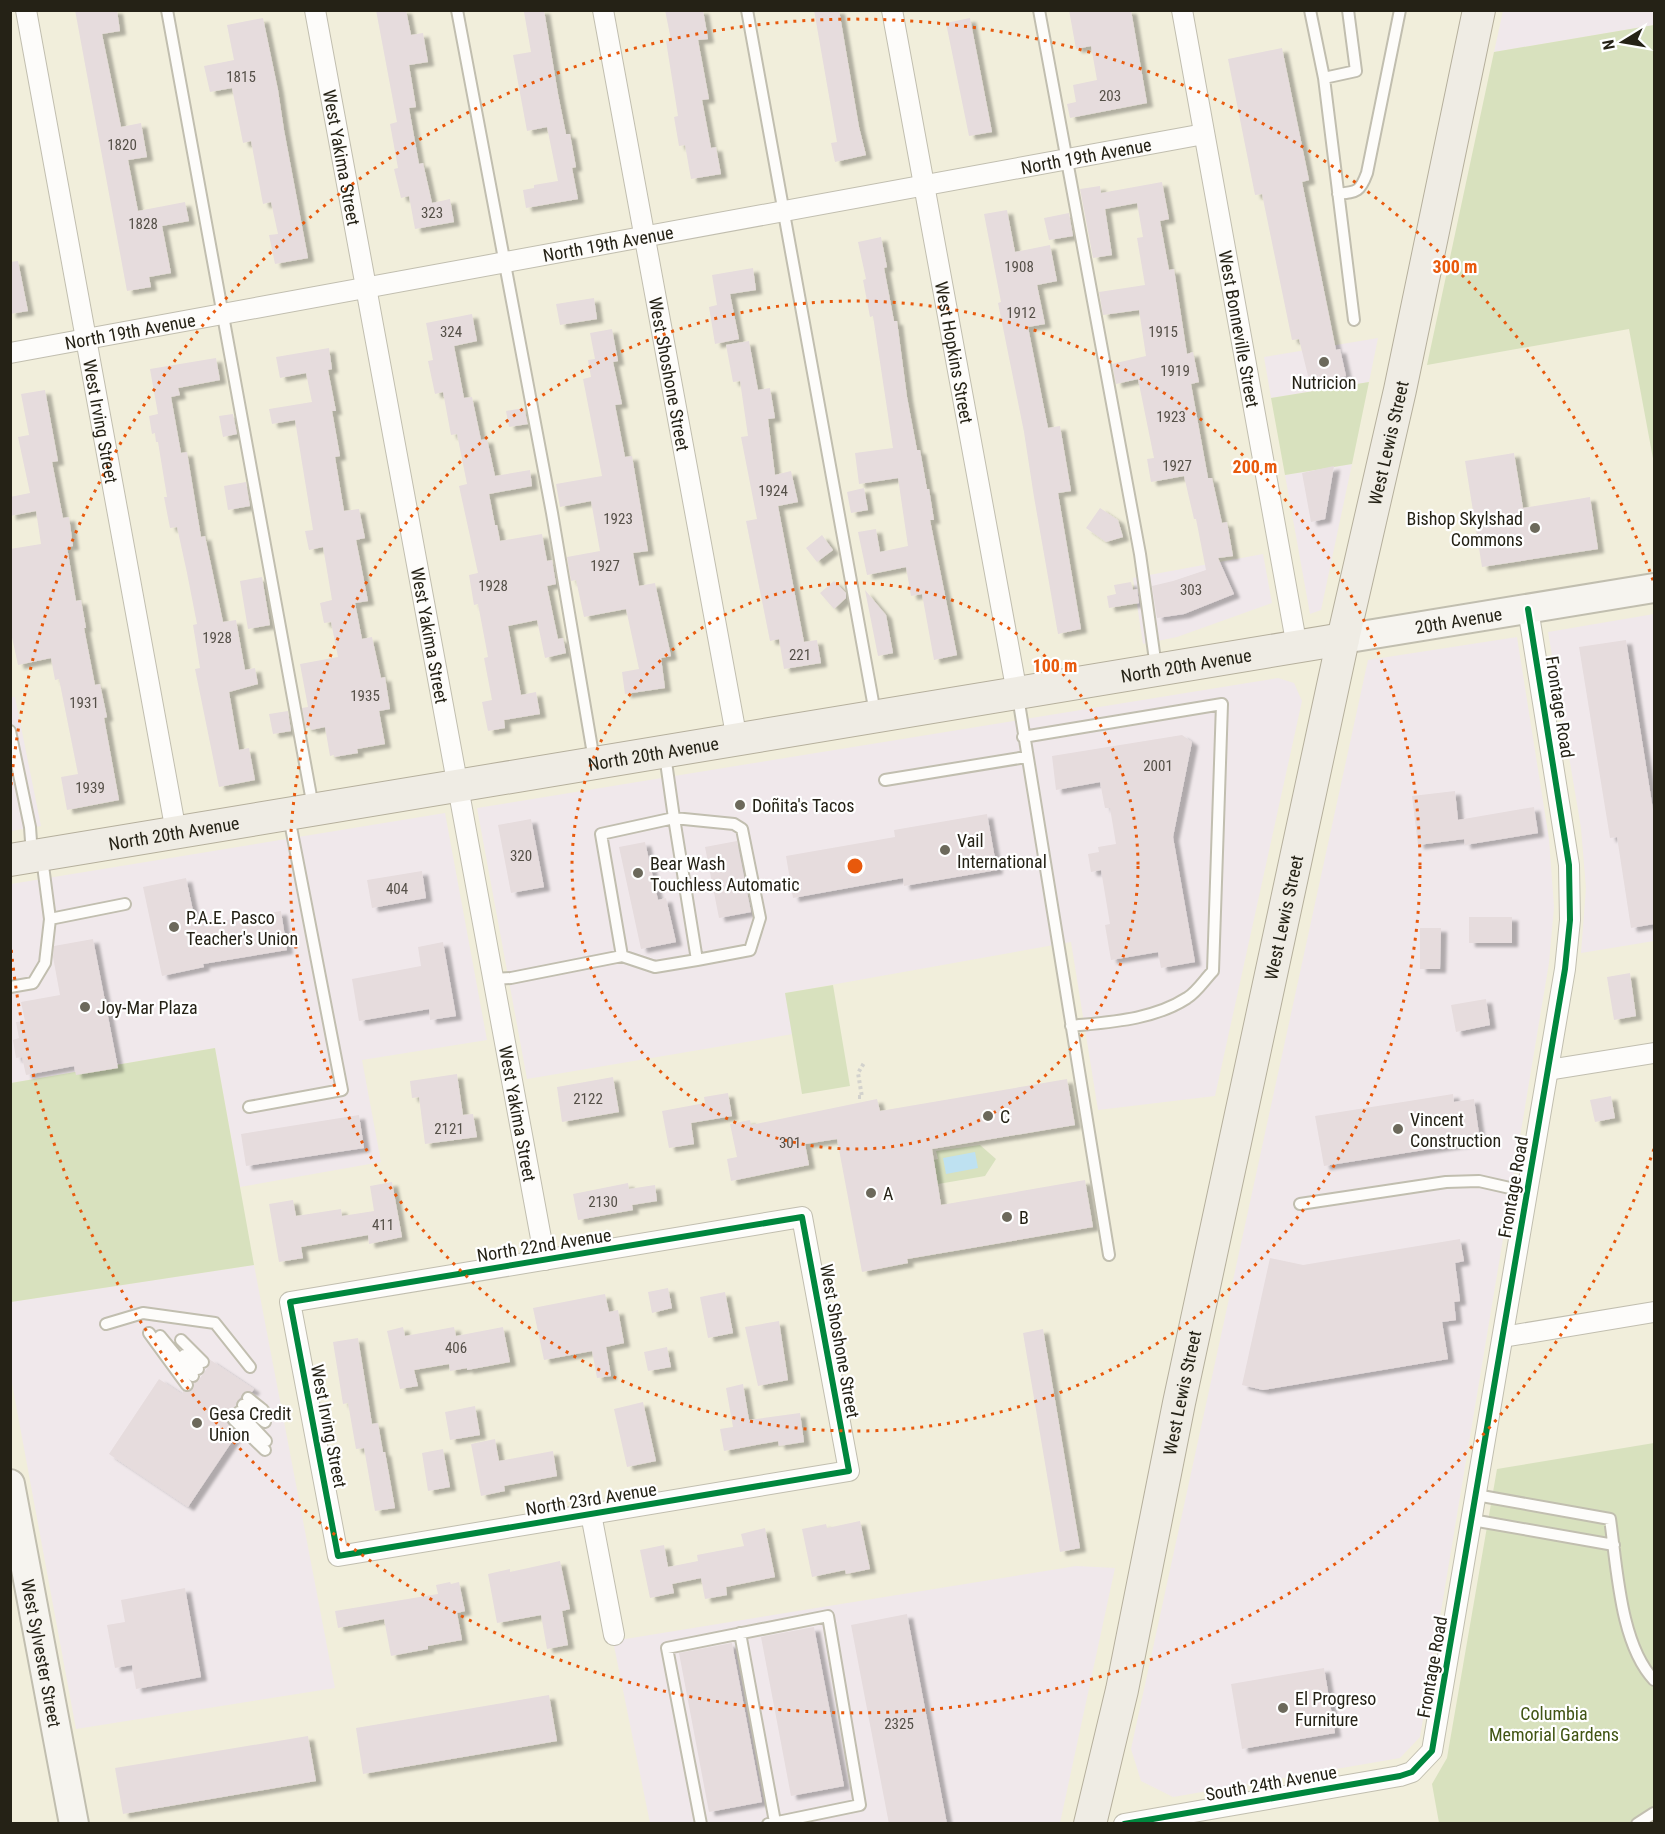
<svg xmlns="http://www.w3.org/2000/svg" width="1665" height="1834" font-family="'Roboto Condensed',sans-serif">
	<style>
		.commercial { fill: #f0e8eb }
		.green { fill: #d8e1be }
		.water { fill: #bee1f1 }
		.building { fill: #e6dcdd; filter: url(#shadow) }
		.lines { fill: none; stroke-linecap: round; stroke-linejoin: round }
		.lane-casing { stroke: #c1beaf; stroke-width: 14 }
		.street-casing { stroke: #c1beaf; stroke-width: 22 }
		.secondary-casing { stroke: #c1beaf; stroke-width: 32 }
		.primary-casing { stroke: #b5af9c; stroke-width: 34 }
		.path { stroke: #d3d2cd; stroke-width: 4; stroke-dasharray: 3 3; stroke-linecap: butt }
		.lane { stroke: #fdfcfa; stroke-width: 10 }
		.street { stroke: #fdfcfa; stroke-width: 20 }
		.secondary { stroke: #f6f4ef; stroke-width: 28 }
		.primary { stroke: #efece4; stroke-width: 32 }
		.cycleway-casing { stroke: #fff; stroke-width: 10 }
		.cycleway { stroke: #00873e; stroke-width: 6 }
		.ring { fill: none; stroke: #e8590c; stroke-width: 3; stroke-dasharray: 3 6 }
		.poi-dot { fill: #6c695b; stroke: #fff; stroke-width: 2 }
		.labels { text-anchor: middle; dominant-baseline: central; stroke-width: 4.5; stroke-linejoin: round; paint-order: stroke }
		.number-label { font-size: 15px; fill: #555048 }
		.street-label { font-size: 18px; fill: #252216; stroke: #fff }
		.poi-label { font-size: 18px; fill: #252216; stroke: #fff; text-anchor: start }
		.park-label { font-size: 18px; fill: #405413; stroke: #fff }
		.centre { fill: #e8590c; stroke: #fff; stroke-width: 3 }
		.ring-label { font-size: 18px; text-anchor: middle; font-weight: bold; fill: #e8590c; stroke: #fff; stroke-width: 4.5; stroke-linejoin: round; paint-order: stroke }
	</style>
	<defs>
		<filter id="shadow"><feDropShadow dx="6" dy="4" stdDeviation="1.5" flood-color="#0004"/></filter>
	</defs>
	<rect width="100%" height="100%" fill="#f1eedb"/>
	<path class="commercial" d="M1503 11H1654V25L1494 52Z
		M1378 338 1369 382 1271 398 1264 357Z
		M1352 464 1321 610 1310 614 1285 475Z
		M1263 554 1272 603 1177 637 1143 644 1133 578Z
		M1654 614V941L1581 953 1586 888 1581 828 1548 632Z
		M1517 637 1549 839 1554 907 1549 963 1420 1737 1400 1758 1173 1797 1141 1781 1131 1749 1368 660Z
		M1278 678 1294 683 1302 701 1215 1096 1098 1110 1071 942 786 993 793 1034 527 1079 477 808Z
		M10 697H15L41 826 11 831Z
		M445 813 487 1040 362 1060 381 1162 240 1187 215 1048 11 1083V884Z
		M254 1265 335 1688 76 1729 11 1378 10 1302Z
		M1076 1566 1115 1568 1060 1823H650L613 1641Z"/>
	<path class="green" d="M1654 25V464L1629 329 1427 365 1494 52Z
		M1369 382 1352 464 1285 475 1271 398Z
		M833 985 850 1086 802 1094 785 993Z
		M215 1048 254 1265 11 1302V1083Z
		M980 1145 996 1159 985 1176 938 1184 934 1160 938 1159 936 1151Z
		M1654 1443V1823H1439L1432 1784 1447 1758 1497 1469Z"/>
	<path class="water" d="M975 1152 978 1168 946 1174 943 1158Z"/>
	<path class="building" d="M75 10H117L120 31 102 34 121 127 141 123 147 157 128 160 138 211 185 202 189 221 162 226 171 273 149 277 151 287 127 291Z
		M376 10H406L411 35 423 33 428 62 409 65 416 107 409 108 419 164 423 163 432 203 450 199 454 222 415 229 409 196 401 198 394 169 398 168 390 124 397 122Z
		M533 10H544L558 94 566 134H570L576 167 572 168 578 199 526 208 523 190 534 188V185L558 181 547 127 527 131 513 55 531 52 524 12Z
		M665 10H703L708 39 698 40 709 99 702 100 711 148 716 147 721 174 691 179 685 145 679 146 674 117 678 116 666 41 671 40Z
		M814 10H839L859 127 866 155 835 162 831 143 837 142Z
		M1069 10H1131L1147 103 1070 118 1067 104 1076 102 1073 85 1097 80 1091 46 1076 49Z
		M263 18 278 90 284 130 308 258 275 264 269 235 278 234 271 202 263 204 251 141 243 143 232 88 210 92 204 66 234 60 227 25Z
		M970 18 992 132 969 136 946 23Z
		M1282 48 1309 180 1302 182 1336 350 1340 349 1346 376 1310 384 1299 339 1292 340 1262 194 1255 195 1228 59Z
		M1162 182 1169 219 1160 221 1169 270 1174 269 1187 354 1193 352 1199 382 1191 384 1208 478H1212L1222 523 1227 522 1233 556 1218 558 1234 594 1184 614 1157 618 1152 586 1173 581 1206 570 1196 519H1194L1184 476 1151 482 1147 459 1154 458 1138 379 1116 384 1112 364 1146 356 1139 310 1103 315 1099 292 1145 285 1137 238 1143 237 1137 203 1105 209 1112 255 1093 258 1080 189 1100 186 1101 193Z
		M1007 210 1015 252 1050 245 1057 281 1037 285 1045 324 1028 327 1048 428 1060 426 1071 491 1058 493 1081 629 1058 634 1034 497 1024 432 998 303 1001 302 984 214Z
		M1069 213 1073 236 1049 240 1044 218Z
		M881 237 887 267 884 268 894 321H897L907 397 917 450H920L927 489H929L934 520H930L957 655 934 660 922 594 911 596 906 567 867 575 858 532 876 529 880 552 908 546 898 478 859 484 855 453 893 448 873 316 870 317 863 280 866 279 858 242Z
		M18 261 28 311 10 314V262Z
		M753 268 756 290 730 294 739 339 715 344 709 307 717 305 712 275Z
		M594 298 597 319 560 325 556 304Z
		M472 314 477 341 454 346 464 398 472 397 481 440 487 439 495 476 530 470 532 486 489 494 495 525H497L500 541 542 534 547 561 552 560 556 584 547 586 558 639 563 638 566 653 545 658 537 620 508 626 521 695 536 692 540 714 504 720 505 728 488 731 482 702 492 700 484 658 488 657 478 604 474 605 469 575 478 573 459 486 467 484 457 434 451 435 443 392 435 394 428 361 433 360 426 323Z
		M612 329 618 361 613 362 622 404 615 405 625 457 632 456 648 551 633 553 639 586 655 583 671 656 661 658 665 688 625 694 622 672 639 669 626 609 584 617 576 580 571 581 567 557 600 551 591 501 560 507 556 484 602 476 583 379 591 377 588 360 595 359 590 333Z
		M749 341 758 390 770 388 775 418 768 419 775 475 791 471 798 502 778 506 804 642 817 640 821 663 784 669 779 639 770 641 746 521 757 519 741 437 748 436 740 381 733 382 726 345Z
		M329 348 332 369 328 370 336 411H332L340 456 335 457 344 511 359 509 365 538 356 540 368 601 355 603 362 639 372 637 381 678 385 677 390 709 379 711 385 744 357 749 358 753 334 757V755L330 756 325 727 311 730 310 727 306 728 302 708 308 707 300 664 338 657 331 622 324 623 320 603 332 600 323 547 309 550 305 531 313 530 295 420 272 424 269 409 312 402 306 373 280 378 276 357Z
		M216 358 220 380 178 388 180 395 171 397 181 453 187 452 201 537 205 536 223 622 236 620 245 670 255 668 258 684 229 692 239 750 249 748 255 780 219 787 195 669 200 668 193 625 197 624 187 573 177 527 170 528 164 497H167L158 442H156L155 433 152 434 149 416 158 414 150 369Z
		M45 390 58 461 52 462 63 518 69 517 73 546 67 547 76 601 81 600 86 628H84L95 685 100 684 107 717 104 718 119 800 67 810 61 777 78 774 59 679 55 680 51 658 18 665 10 628V549L41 544 36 511 10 516V497L30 493 18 437 29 435 21 394Z
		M524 408 528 424 509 427 506 411Z
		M233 414 237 434 223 437 219 416Z
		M1514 453 1523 508 1590 497 1598 549 1482 567 1465 461Z
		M1334 466 1325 519 1311 522 1302 473Z
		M246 482 250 506 228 510 224 486Z
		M864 488 868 510 851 513 847 492Z
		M1100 508 1118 520 1123 537 1106 542 1086 528Z
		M822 535 833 550 817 562 806 548Z
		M262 577 270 625 248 629 240 581Z
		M834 581 846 593V598L834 609 820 593Z
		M1131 582 1133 590 1137 589 1139 603 1109 608 1107 596 1116 594 1114 585Z
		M865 590 886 615 893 653 878 656Z
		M1626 640 1654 816V924L1631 928 1617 837 1610 838 1579 647Z
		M288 711 291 731 273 734 269 714Z
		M1182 735 1192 742 1173 837 1195 962 1161 968 1158 952 1111 960 1105 925 1110 924 1101 870 1091 872 1088 854 1099 852 1098 847 1116 844 1110 808H1105L1100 782 1056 790 1052 756Z
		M1455 791 1458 820 1534 807 1538 833 1465 845 1464 839 1418 845 1412 796Z
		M987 814 997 870 904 886 903 878 793 898 786 856 895 837 894 830Z
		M531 819 544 887 511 893 498 825Z
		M737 841 751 912 719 918 705 847Z
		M645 842 658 900 666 898 676 942 641 949 619 847Z
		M422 871 426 898 372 908 367 880Z
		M186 878 196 925 281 911 287 950 203 964 204 967 162 976 143 887Z
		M1469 917H1512V943H1469Z
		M1420 928H1441L1440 969H1420Z
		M93 939 118 1068 76 1075 74 1066 26 1075 22 1057 16 1058 13 1040 19 1038 16 1022 25 1021 21 1002 60 995 53 957 54 946Z
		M443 942 456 1016 430 1020 429 1009 359 1021 352 979 421 966 418 947Z
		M1630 973 1636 1016 1614 1020 1607 977Z
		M1486 999 1490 1025 1456 1032 1451 1005Z
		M457 1074 463 1115 473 1114 477 1137 425 1144 419 1097 412 1098 410 1081Z
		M613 1077 619 1112 562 1122 557 1087Z
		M1067 1079 1075 1125 932 1149 941 1205 1085 1180 1093 1227 907 1259 908 1263 862 1272 837 1139 805 1144 809 1165 731 1181 727 1159 737 1157 730 1124 750 1120 751 1125 877 1099 880 1111Z
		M728 1093 732 1116 691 1123 694 1144 669 1148 662 1111 705 1103 704 1097Z
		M1453 1094 1454 1102 1474 1099 1480 1141 1324 1166 1315 1116Z
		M1611 1096 1615 1118 1595 1122 1590 1100Z
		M359 1115 364 1148 246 1166 241 1134Z
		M392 1182 402 1237 369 1244 368 1235 301 1247 303 1258 279 1262 269 1204 293 1200 296 1216 341 1209 342 1216 374 1211 370 1186Z
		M628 1183 629 1189 655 1185 657 1201 632 1205 633 1210 578 1220 573 1194Z
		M1460 1239 1464 1261 1455 1263 1460 1301 1454 1302 1456 1320 1442 1322 1448 1359 1263 1390 1242 1385 1270 1258 1303 1265Z
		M668 1288 672 1308 652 1313 648 1292Z
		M725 1292 733 1333 708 1338 700 1297Z
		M605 1294 609 1312 618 1310 624 1343 606 1347 611 1376 597 1378 592 1351 544 1360 533 1308Z
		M779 1321 788 1380 758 1386 745 1327Z
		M403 1327 405 1336 454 1327 456 1336 503 1327 510 1362 467 1370V1368L450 1371 449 1364 414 1370 418 1386 400 1389 387 1331Z
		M1043 1329 1080 1548 1060 1552 1023 1333Z
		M358 1338 372 1424 378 1423 383 1452H385L395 1508 375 1511 364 1448 356 1449 348 1403 343 1404 333 1342Z
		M667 1347 671 1367 648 1371 644 1352Z
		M209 1359 254 1389 252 1392 249 1391 243 1393 232 1413 228 1415 227 1423 237 1434 188 1507 109 1454 159 1379 182 1394 183 1391H191L194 1383 198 1381 210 1364Z
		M743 1384 749 1420 800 1413 804 1442 779 1446 778 1441 724 1451 720 1429 733 1427 726 1388Z
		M643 1402 656 1461 627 1467 614 1409Z
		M475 1406 480 1435 450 1440 445 1412Z
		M495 1439 499 1461 553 1451 557 1476 504 1486 505 1491 481 1496 471 1444Z
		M443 1449 450 1487 428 1491 422 1453Z
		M860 1521 870 1569 846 1574 845 1570 812 1577 802 1529 826 1524 827 1528Z
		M765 1528 775 1577 726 1587 727 1595 705 1599 701 1578 672 1584 674 1593 650 1598 640 1550 664 1545 668 1567 698 1561 697 1555 744 1546 741 1534Z
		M560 1561 570 1609 562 1611 568 1645 547 1649 541 1615 497 1623 488 1574 510 1569V1572Z
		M450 1582 451 1584 459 1582 465 1611 457 1613 462 1640 428 1646V1649L391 1656 384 1619 338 1628 335 1611 438 1594 436 1585Z
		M185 1588 201 1677 136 1689 132 1665 115 1668 107 1625 125 1622 121 1600Z
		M907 1614 947 1824H889L851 1625Z
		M814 1627 844 1786 791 1796 761 1637Z
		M732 1643 762 1802 709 1812 679 1653Z
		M1324 1668 1335 1733 1242 1749 1231 1684Z
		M549 1695 557 1741 363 1774 356 1728Z
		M308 1736 316 1781 123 1814 115 1768Z"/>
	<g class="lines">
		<defs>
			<path id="lane" d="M167 10 313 807
				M457 10 552 513 594 760
				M747 10 875 713
				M1039 10 1140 554 1156 667
				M1310 10 1324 78 1354 320
				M1324 78 1356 71 1348 10
				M1338 194C1357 192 1360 192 1367 173L1400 10
				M1018 697 1109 1255
				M10 731 30 827 32 855
				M1023 737 1222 704 1213 971C1205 979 1197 992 1187 998 1153 1020 1110 1022 1071 1026
				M885 780 1026 757
				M50 919 125 904
				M622 956 655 967 697 960
				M493 979 511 978 622 956 601 834 674 818 697 960 750 950 760 918 742 829 734 824 674 818 665 755
				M10 987 33 983 45 963 50 919 42 858
				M249 1107 342 1090 289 817
				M1300 1204 1446 1182 1479 1181 1528 1192
				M106 1324 143 1313 215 1323 250 1367
				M149 1333 187 1385
				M160 1336 193 1376
				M181 1340 203 1362
				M184 1355 198 1369
				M248 1398 263 1410
				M243 1405 265 1422
				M239 1412 266 1441
				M234 1420 265 1450
				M1476 1495 1610 1519C1617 1567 1620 1644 1654 1680
				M1472 1520 1614 1545
				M740 1633 775 1822
				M701 1824 667 1648 828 1616 860 1805 768 1824
				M1637 1824 1654 1813"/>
			<g id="street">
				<path id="s1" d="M26 10 176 832"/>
				<path id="s2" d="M315 10 545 1260"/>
				<path id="s3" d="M603 10 737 740"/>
				<path id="s4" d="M892 10 1017 693"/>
				<path id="s5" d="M1182 10 1297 647"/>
				<path id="s6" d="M10 353 1204 134"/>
				<path d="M1548 1070 1654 1053"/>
				<path d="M802 1217 849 1471 338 1556 290 1302Z"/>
				<path d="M1503 1337 1654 1312"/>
				<path d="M591 1514 614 1635"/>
				<path d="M1124 1824 1400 1776 1412 1772 1432 1751 1565 969 1570 920 1569 865 1528 609"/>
			</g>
			<g id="secondary">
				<path id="s7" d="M1343 639 1654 588"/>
				<path id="s8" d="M10 1484 74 1824"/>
			</g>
			<g id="primary">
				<path id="s9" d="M10 860 1343 639"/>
				<path id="s10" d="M1090 1824 1122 1690 1179 1403 1343 639 1400 390 1479 10"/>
			</g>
		</defs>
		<use href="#lane" class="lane-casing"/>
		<use href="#street" class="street-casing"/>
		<use href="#secondary" class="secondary-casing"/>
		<use href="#primary" class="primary-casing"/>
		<path class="path" d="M858 1097H862L858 1073 864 1063"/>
		<use href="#lane" class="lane"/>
		<use href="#street" class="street"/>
		<use href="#secondary" class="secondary"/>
		<use href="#primary" class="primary"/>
		<defs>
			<path id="cycleway" d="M802 1217 849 1471 338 1556 290 1302Z
				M1124 1824 1400 1776 1412 1772 1432 1751 1565 969 1570 920 1569 865 1528 609"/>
		</defs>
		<use href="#cycleway" class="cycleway-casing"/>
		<use href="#cycleway" class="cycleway"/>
	</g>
	<g class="ring">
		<circle cx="855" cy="866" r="283"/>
		<circle cx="855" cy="866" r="565"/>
		<path d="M1654 1149A848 848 0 0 1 11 947M11 785A848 848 0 0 1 1654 583"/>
	</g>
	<g class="poi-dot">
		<circle cx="1324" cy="362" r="6"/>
		<circle cx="1535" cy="528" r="6"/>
		<circle cx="740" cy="805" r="6"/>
		<circle cx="945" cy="850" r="6"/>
		<circle cx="638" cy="873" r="6"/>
		<circle cx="174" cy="927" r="6"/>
		<circle cx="85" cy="1007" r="6"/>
		<circle cx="988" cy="1116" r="6"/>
		<circle cx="1398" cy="1129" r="6"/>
		<circle cx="871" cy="1193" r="6"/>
		<circle cx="1007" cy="1217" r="6"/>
		<circle cx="197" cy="1423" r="6"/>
		<circle cx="1283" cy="1708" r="6"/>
	</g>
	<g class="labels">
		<g class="number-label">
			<text x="241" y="77">1815</text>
			<text x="1110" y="96">203</text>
			<text x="122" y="145">1820</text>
			<text x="432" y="213">323</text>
			<text x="143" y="224">1828</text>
			<text x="1019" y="267">1908</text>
			<text x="1021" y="313">1912</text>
			<text x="451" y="332">324</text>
			<text x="1163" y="332">1915</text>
			<text x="1175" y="371">1919</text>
			<text x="1171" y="417">1923</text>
			<text x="1177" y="466">1927</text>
			<text x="773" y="491">1924</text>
			<text x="618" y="519">1923</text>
			<text x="605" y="566">1927</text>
			<text x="493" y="586">1928</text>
			<text x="1191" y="590">303</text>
			<text x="217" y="638">1928</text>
			<text x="800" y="655">221</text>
			<text x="365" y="696">1935</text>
			<text x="84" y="703">1931</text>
			<text x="1158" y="766">2001</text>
			<text x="90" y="788">1939</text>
			<text x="521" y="856">320</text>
			<text x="397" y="889">404</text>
			<text x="588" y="1099">2122</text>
			<text x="449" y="1129">2121</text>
			<text x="790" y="1143">301</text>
			<text x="603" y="1202">2130</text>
			<text x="383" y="1225">411</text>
			<text x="456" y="1348">406</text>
			<text x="899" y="1724">2325</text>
		</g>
		<g class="street-label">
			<text stroke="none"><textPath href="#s6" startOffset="1094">North 19th Avenue</textPath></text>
			<text stroke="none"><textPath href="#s2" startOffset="150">West Yakima Street</textPath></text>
			<text stroke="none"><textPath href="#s6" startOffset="608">North 19th Avenue</textPath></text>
			<text stroke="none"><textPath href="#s5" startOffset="324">West Bonneville Street</textPath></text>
			<text stroke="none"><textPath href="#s6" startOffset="122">North 19th Avenue</textPath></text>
			<text stroke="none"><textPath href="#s4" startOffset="348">West Hopkins Street</textPath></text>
			<text stroke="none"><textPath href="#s3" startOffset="370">West Shoshone Street</textPath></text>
			<text stroke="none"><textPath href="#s1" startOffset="418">West Irving Street</textPath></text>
			<text stroke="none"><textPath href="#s10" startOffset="1413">West Lewis Street</textPath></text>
			<text stroke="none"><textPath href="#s7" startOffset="117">20th Avenue</textPath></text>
			<text stroke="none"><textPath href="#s2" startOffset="636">West Yakima Street</textPath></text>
			<text stroke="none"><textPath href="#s9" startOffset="1192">North 20th Avenue</textPath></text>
			<text transform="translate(1560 707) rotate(81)">Frontage Road</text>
			<text stroke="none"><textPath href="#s9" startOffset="652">North 20th Avenue</textPath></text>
			<text stroke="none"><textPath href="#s9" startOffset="166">North 20th Avenue</textPath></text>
			<text stroke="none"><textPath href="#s10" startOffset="927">West Lewis Street</textPath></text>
			<text stroke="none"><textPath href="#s2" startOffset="1122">West Yakima Street</textPath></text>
			<text transform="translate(1513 1187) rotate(-80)">Frontage Road</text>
			<text transform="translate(544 1245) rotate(-9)">North 22nd Avenue</text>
			<text transform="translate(840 1341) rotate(80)">West Shoshone Street</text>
			<text stroke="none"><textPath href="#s10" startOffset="441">West Lewis Street</textPath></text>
			<text transform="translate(329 1426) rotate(79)">West Irving Street</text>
			<text transform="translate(591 1499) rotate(-9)">North 23rd Avenue</text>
			<text stroke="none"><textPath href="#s8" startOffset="172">West Sylvester Street</textPath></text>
			<text transform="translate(1432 1667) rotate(-80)">Frontage Road</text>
			<text transform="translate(1271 1783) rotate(-10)">South 24th Avenue</text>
		</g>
		<g class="poi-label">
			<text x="1324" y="382" text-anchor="middle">Nutricion</text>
			<text x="1523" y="518" text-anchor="end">Bishop Skylshad<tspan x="1523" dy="21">Commons</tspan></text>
			<text x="752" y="805">Doñita's Tacos</text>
			<text x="957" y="840">Vail<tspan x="957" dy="21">International</tspan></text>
			<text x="650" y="863">Bear Wash<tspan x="650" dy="21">Touchless Automatic</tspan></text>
			<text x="186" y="917">P.A.E. Pasco<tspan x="186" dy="21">Teacher's Union</tspan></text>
			<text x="97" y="1007">Joy-Mar Plaza</text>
			<text x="1000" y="1116">C</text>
			<text x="1410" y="1119">Vincent<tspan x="1410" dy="21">Construction</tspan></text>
			<text x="883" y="1193">A</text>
			<text x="1019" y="1217">B</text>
			<text x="209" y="1413">Gesa Credit<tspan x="209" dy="21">Union</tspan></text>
			<text x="1295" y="1698">El Progreso<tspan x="1295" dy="21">Furniture</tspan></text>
		</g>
		<g class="park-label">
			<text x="1554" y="1713">Columbia<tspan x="1554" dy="21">Memorial Gardens</tspan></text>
		</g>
	</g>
	<circle cx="855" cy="866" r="9" class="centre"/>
	<g class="ring-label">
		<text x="1455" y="273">300 m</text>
		<text x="1255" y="473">200 m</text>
		<text x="1055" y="672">100 m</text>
	</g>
	<rect width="1665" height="1834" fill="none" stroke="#252216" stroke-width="24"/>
	<g transform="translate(1623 42) rotate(259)" stroke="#ffffff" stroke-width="4.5" paint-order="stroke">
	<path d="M0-4.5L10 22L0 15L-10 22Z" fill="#252216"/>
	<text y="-9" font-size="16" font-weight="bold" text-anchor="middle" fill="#252216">N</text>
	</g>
</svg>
